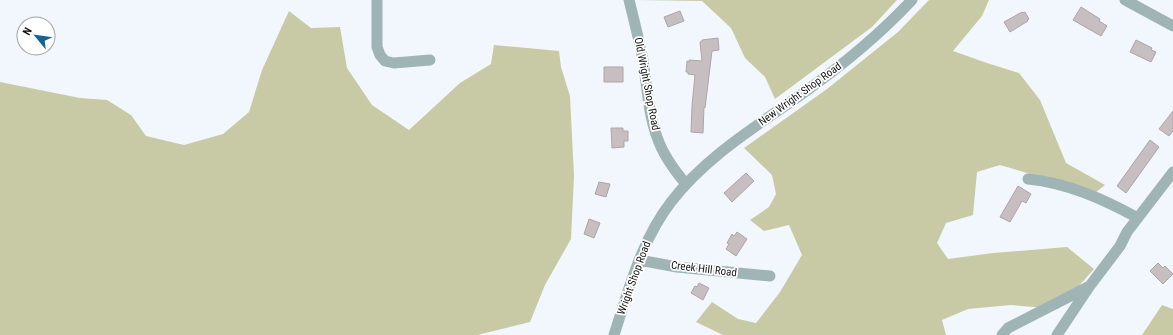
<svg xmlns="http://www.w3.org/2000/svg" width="1173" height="335" font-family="'Roboto Condensed',sans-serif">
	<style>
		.green { fill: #c8caa5 }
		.building { fill: #c7bec1; stroke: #ada5a8 }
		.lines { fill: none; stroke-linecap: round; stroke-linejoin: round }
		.minor { stroke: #9fb4b5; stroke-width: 11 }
		.labels { text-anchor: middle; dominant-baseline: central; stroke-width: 3.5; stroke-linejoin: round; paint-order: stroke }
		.street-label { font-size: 11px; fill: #151719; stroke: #fff }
	</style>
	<rect width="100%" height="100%" fill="#f2f7fe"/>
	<path class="green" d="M636 0H897L872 27 775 99 765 77 745 58 731 28 702 1Z
		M929 0H989L982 16 953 51 987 63 1019 73 1040 100 1066 163 1105 185 1095 193 1000 165 977 172 973 215 946 223 937 243 948 259 993 253 1067 247 1094 269 1058 309 1011 305 968 309 942 320 946 335H723L696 322 712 302 738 319 756 323 780 292 802 255 789 225 764 231 750 220 769 207 776 194 772 175 744 148 827 89 898 32Z
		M289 11 311 28 340 27 347 68 372 105 409 130 460 83 491 64 494 45 559 51 561 67 570 96 574 176 571 239 545 285 530 322 477 335H0V82L80 98 107 100 131 115 146 136 184 145 223 134 249 112 262 70Z
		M1162 305 1173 309V335H1142Z"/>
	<path class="building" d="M1081 7 1100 19 1099 21 1107 26 1101 36 1073 20Z
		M680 11 684 21 668 27 664 17Z
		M1022 12 1023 13 1025 12 1029 19 1027 20 1028 21 1010 32 1004 22Z
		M718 38 719 50 712 51 705 108 704 107 703 133 691 132 692 106 695 75 688 74V72H686L687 61 689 62V60L702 61 700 42 702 41V40Z
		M1136 40 1152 48 1151 50 1156 52 1151 62 1130 52Z
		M604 67H623V82H604Z
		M1173 111V131L1169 136 1159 129Z
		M611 128H623V131H628V141H624V147L612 148Z
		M1150 140 1159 147 1126 193 1117 186Z
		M746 173 754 181 732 202 724 193Z
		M599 182 610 184 606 197 595 194Z
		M1018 186 1031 194 1026 203 1022 201 1010 222 1000 217Z
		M589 219 600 223 594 238 584 234Z
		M737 232 747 239 736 256 726 249 729 244 727 243 732 234 734 236Z
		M1158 263 1163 268 1165 266 1173 274 1163 284 1150 271Z
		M699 283 709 288 703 300 691 293 695 286 697 287Z"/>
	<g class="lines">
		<path class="minor" d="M377 0V47L380 55 385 61 394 63 430 60
			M629 0C634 20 639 40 643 60 647 85 648 113 657 137 663 155 674 170 686 184
			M1125 0 1173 26
			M1028 179C1068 183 1103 199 1138 218
			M639 260 677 267 770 276
			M614 335C629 289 641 241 671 202 707 155 759 125 806 91 844 64 880 34 912 0
			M1002 335 1008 328 1088 287
			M1057 335 1089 287 1120 246 1127 232 1173 172"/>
	</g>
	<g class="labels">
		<g class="street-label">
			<text transform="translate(647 84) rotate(79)">Old Wright Shop Road</text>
			<text transform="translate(800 94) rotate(-36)">New Wright Shop Road</text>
			<text transform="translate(704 269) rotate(7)">Creek Hill Road</text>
			<text transform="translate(634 278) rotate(-70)">Wright Shop Road</text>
		</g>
	</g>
	<g transform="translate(36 36) rotate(299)"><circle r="19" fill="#ffffff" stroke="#a1a2a3"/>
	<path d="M0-3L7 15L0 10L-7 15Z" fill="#136496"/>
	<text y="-6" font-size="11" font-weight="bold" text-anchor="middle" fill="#151719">N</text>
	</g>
</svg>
